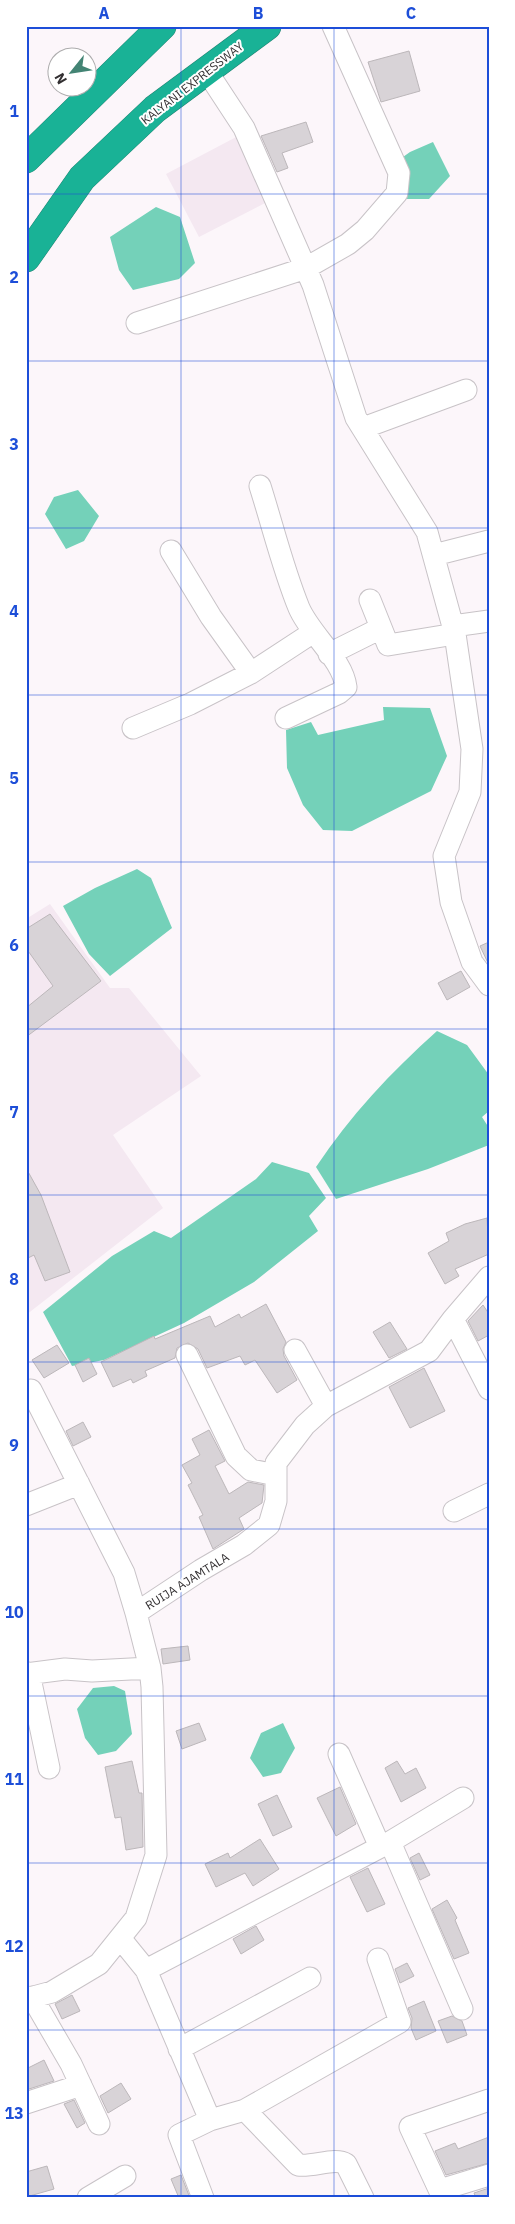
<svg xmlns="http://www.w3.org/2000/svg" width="515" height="2224" font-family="'IBM Plex Sans',sans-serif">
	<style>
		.built { fill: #f4e8f1 }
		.water { fill: #74d1b9 }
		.building { fill: #d8d3d7; stroke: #bcb7ba }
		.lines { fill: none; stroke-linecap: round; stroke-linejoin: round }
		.minor-casing { stroke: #c8c3c7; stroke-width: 23 }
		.highway-casing { stroke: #228473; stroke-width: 29 }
		.minor { stroke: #fff; stroke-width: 21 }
		.highway { stroke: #19b296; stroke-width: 28 }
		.grid { fill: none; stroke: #1d4ed8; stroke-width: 1; stroke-opacity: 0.55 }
		.labels { text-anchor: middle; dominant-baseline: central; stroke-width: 4; stroke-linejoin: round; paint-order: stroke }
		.street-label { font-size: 12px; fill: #333032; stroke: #fff }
		.neatline { fill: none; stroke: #1d4ed8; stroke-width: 2 }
		.grid-label { font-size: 16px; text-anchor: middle; font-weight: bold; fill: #1d4ed8 }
	</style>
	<rect width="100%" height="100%" fill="#fcf6fa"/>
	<path class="built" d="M240 135 269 201 199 237 166 174Z
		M50 904 110 988H129L201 1076 113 1135 163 1208 26 1315V919Z"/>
	<path class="water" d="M433 142 450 176 429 199H404L389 167 410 152Z
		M156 207 180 217 195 263 179 279 133 290 119 270 110 237Z
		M78 490 99 516 84 541 66 549 45 514 54 497Z
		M383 707 430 708 447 756 431 791 352 831 323 830 303 805 287 768 286 730 311 722 318 735 384 720Z
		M137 869 151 878 172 928 110 976 89 954 63 906 95 888Z
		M437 1031 467 1045 489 1075V1111L482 1117 489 1128V1145L428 1169 336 1199 316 1167C350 1116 391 1072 437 1031Z
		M272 1162 309 1173 326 1198 309 1216 318 1231 254 1282 184 1323 104 1360 72 1366 43 1312 112 1256 154 1231 171 1238 256 1179Z
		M114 1686 125 1691 132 1734 116 1751 98 1755 85 1738 77 1709 93 1688Z
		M283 1723 295 1748 281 1773 263 1777 250 1758 261 1733Z"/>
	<path class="building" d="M409 51 420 91 381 102 368 62Z
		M306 122 313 142 282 153 288 168 277 172 261 136Z
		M50 914 101 981 26 1037V1008L53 986 26 948V929Z
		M489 942V963H488L480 946Z
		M461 971 470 987 447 1000 438 983Z
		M26 1168 41 1195 70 1272 45 1281 34 1255 26 1259Z
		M487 1218 489 1254 455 1269 459 1276 445 1284 428 1253 449 1241 446 1233 465 1224Z
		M266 1304 286 1342 283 1349 284 1356 297 1380 277 1393 255 1360 245 1365 240 1356 207 1368 198 1349 188 1343 177 1348 175 1358 145 1371 147 1376 133 1383 131 1379 113 1387 101 1362 154 1336 155 1339 210 1316 215 1327 239 1314 241 1318Z
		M483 1305 489 1314V1335L478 1341 468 1321Z
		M390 1322 407 1349 389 1358 373 1332Z
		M57 1345 69 1363 44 1378 32 1360Z
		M89 1358 97 1374 83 1382 75 1365Z
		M424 1368 445 1411 410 1428 389 1387Z
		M83 1422 91 1437 73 1446 66 1431Z
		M209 1430 225 1461 215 1466 229 1494 248 1482 264 1485 262 1503 239 1518 244 1529 213 1549 199 1517 203 1515 188 1485 192 1483 182 1465 200 1455 192 1439Z
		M188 1646 190 1660 163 1664 161 1649Z
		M199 1723 206 1740 182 1749 176 1731Z
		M132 1761 139 1793H142L143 1847 126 1850 121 1817 115 1818 105 1767Z
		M397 1761 405 1774 416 1768 426 1788 401 1802 385 1768Z
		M340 1787 356 1824 336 1836 317 1798Z
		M277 1795 292 1827 273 1836 258 1804Z
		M260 1839 279 1869 253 1886 245 1873 216 1887 205 1864 228 1853 230 1858Z
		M419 1853 430 1875 420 1880 410 1858Z
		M368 1868 385 1904 367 1912 350 1877Z
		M447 1900 457 1918 455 1920 469 1953 454 1959 432 1909Z
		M256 1926 264 1940 241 1954 233 1939Z
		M407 1963 414 1976 400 1983 395 1969Z
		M72 1995 80 2011 62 2019 55 2004Z
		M424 2001 436 2031 416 2040 411 2028 412 2018 408 2008Z
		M452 2016 462 2021 467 2035 447 2043 438 2021Z
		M44 2060 54 2081 26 2090V2069Z
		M121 2083 131 2099 108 2113 100 2096Z
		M74 2100 85 2123 77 2128 64 2104Z
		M489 2137V2163L446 2175 435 2151 455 2143 458 2149Z
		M47 2166 54 2189 26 2197V2172Z
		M181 2175 190 2198H179L171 2179Z
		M489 2188V2198H476L474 2193Z"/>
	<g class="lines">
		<defs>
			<path id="minor" d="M206 70 244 128 313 285 356 418 427 532 455 634 472 749 470 792 444 856 451 902 472 962 489 985
				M137 323 306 268 348 244 365 230 397 193 399 173 333 26
				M363 428 466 390
				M260 486C273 527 283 569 299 608 310 634 343 660 346 687L339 693 286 718
				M171 551 211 617 251 673
				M434 555 489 541
				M370 600 388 645 455 634
				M453 626 489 621
				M329 654 381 628
				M133 728 190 704 251 673 312 633
				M453 1319 489 1389
				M295 1350 326 1406
				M187 1355 236 1456 251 1470 276 1475
				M31 1390 124 1573 136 1613
				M26 1505 79 1484
				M454 1511 489 1494
				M29 1673 49 1768
				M26 1674 65 1669 92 1671 150 1668
				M339 1754 380 1847
				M390 1842 462 2009
				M120 1938 146 1970 210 2120 245 2110 298 2165C314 2167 335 2157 346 2164L363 2198
				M146 1970 390 1842 463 1798
				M32 1997 71 2064 99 2124
				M26 1999 52 1992 99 1964 136 1918 156 1855 152 1687 150 1668 136 1613 201 1570 244 1545 269 1525 276 1501V1463L305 1425 326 1406 429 1351 453 1319 489 1277
				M179 2049 310 1978
				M26 2103 81 2085
				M245 2110 400 2022 378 1959
				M440 2190 489 2175
				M88 2198 125 2176
				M203 2198 179 2135 210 2120
				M443 2198 410 2127 489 2100"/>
			<path id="highway" d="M26 159 162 26
				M26 258 82 178 155 109 267 26"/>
		</defs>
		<use href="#minor" class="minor-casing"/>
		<use href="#highway" class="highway-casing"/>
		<use href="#minor" class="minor"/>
		<use href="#highway" class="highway"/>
	</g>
	<path class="grid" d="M181 26V2198M334 26V2198M26 194H489M26 361H489M26 528H489M26 695H489M26 862H489M26 1029H489M26 1195H489M26 1362H489M26 1529H489M26 1696H489M26 1863H489M26 2030H489"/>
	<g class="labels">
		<g class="street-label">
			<text transform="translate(192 83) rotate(-38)">KALYANI EXPRESSWAY</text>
			<text transform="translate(187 1581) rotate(-32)">RUIJA AJAMTALA</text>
		</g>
	</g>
	<rect width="515" height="2224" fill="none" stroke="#ffffff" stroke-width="55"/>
	<g transform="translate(72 72) rotate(240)"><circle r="24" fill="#ffffff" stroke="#adacad"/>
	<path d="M0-4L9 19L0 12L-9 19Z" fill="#438474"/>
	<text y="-8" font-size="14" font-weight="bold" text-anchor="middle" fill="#333032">N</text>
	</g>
	<rect x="28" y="28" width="460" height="2168" class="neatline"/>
	<g class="grid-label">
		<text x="104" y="19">A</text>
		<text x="258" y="19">B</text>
		<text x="411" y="19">C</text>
		<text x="14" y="117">1</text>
		<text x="14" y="283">2</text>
		<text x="14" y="450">3</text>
		<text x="14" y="617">4</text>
		<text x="14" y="784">5</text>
		<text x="14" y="951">6</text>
		<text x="14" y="1118">7</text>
		<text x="14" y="1285">8</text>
		<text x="14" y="1451">9</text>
		<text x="14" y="1618">10</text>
		<text x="14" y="1785">11</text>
		<text x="14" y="1952">12</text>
		<text x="14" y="2119">13</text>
	</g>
</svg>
